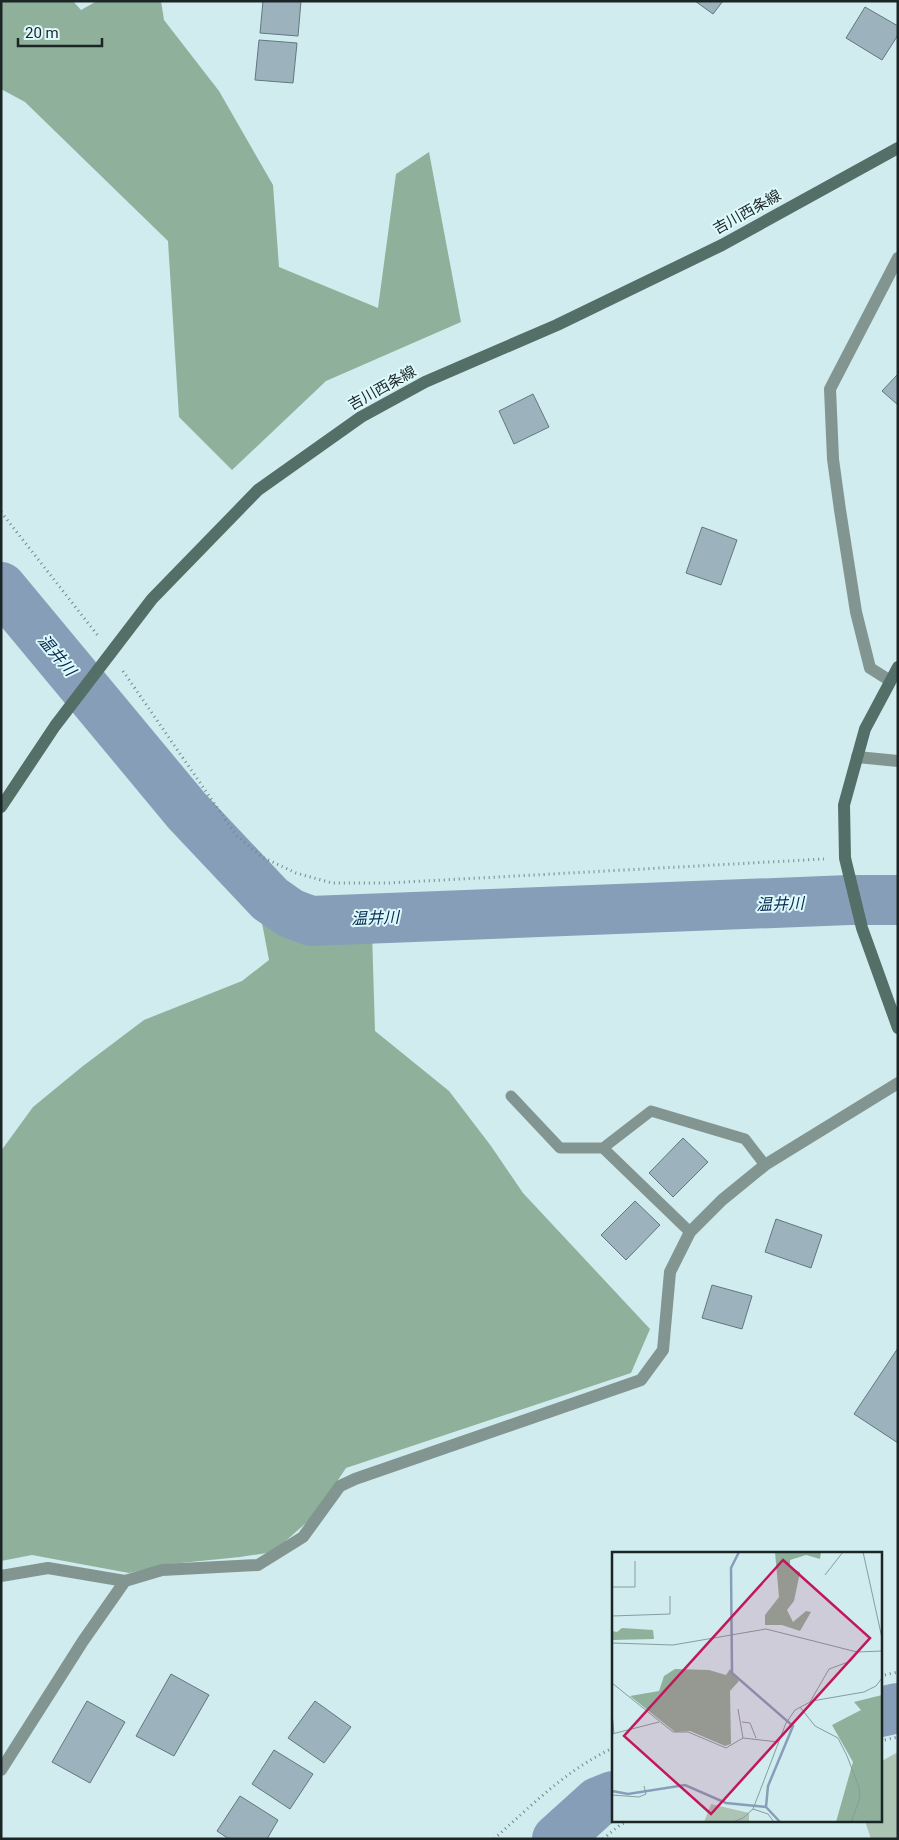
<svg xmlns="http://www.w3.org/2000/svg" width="899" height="1840" font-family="Roboto,'Noto Sans JP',sans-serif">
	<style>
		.green { fill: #adc4b4 }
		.forest { fill: #8fb09a }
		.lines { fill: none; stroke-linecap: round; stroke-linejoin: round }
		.river { stroke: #879eb9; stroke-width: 50 }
		.building { fill: #9cb2bc; stroke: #627781 }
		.path { stroke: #748788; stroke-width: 3; stroke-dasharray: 1 4; stroke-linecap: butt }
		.lane { stroke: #839591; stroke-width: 11 }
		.street { stroke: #839591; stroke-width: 12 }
		.secondary { stroke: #546e68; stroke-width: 12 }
		.labels { text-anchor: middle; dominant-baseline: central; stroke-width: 4; stroke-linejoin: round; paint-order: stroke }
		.street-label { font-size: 15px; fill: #1b2526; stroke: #def9fc }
		.water-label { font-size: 16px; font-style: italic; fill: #072b4f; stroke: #def9fc }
		.inset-river { fill: none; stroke: #879eb9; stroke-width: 2.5 }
		.inset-road { fill: none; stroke: #889c9e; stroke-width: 1 }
		.view { fill: #c2185b; fill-opacity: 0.15; stroke: #c2185b; stroke-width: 2.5 }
		.inset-edge { fill: none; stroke: #1b2526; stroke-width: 2.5 }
	</style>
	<rect width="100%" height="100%" fill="#d0ecee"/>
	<path class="green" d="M898 1752V1839H871L865 1821H880V1762Z"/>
	<path class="forest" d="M1 1H73L81 10 97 1H161L164 20 219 91 273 185 279 267 378 308 396 174 429 152 461 322 326 381 232 470 179 417 168 241 25 102 1 89Z
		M259 907 302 924 372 932 375 1031 449 1091 491 1146 523 1193 650 1329 631 1373 346 1468 314 1516 273 1552 240 1557 170 1564 129 1573 32 1555 1 1561V1151L33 1107 83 1066 144 1020 242 981 269 960Z"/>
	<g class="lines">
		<path class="river" d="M1 587 187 811 270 899 290 913 311 921 849 900H898
			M880 1712 898 1708
			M557 1839 598 1802 613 1796"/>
	</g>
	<path class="building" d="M263 1H301L298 36 260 33Z
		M695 1H723L713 14Z
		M865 7 898 26V35L882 60 846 38Z
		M259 40 297 43 293 83 255 80Z
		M898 374V405L882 391Z
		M533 394 549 427 514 444 499 411Z
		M702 527 737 540 721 585 686 573Z
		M683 1138 708 1162 673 1197 649 1173Z
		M635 1201 660 1225 626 1260 601 1235Z
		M776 1219 822 1235 811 1268 765 1252Z
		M712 1285 752 1296 742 1329 702 1318Z
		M898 1348V1443L854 1414Z
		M171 1674 209 1695 174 1756 136 1736Z
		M87 1701 125 1722 90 1783 52 1762Z
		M315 1701 351 1727 324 1763 288 1738Z
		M274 1750 313 1774 290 1809 252 1784Z
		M240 1796 278 1820 267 1839H229L217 1831Z"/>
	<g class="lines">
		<path class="path" d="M1 512 99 637
			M123 671 236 835 262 857 296 873 332 883H388L824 859
			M880 1676 898 1672
			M880 1741 898 1737
			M494 1839C532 1805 566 1770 613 1748
			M603 1839 620 1825 628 1821"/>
		<path class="lane" d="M511 1096 560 1148H603L690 1232
			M603 1148 651 1111 745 1139 765 1165"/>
		<path class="street" d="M889 680 870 668 856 612 840 510 833 459 830 389 898 258
			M857 757 898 761
			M1 1576 48 1568 125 1581 162 1570 258 1565 303 1537 340 1486 355 1479 641 1380 663 1350 670 1272 690 1232 722 1200 765 1165 898 1083
			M1 1770 83 1641 125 1581"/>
		<path class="secondary" d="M898 667 865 729 844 805 845 858 862 928 898 1028
			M1 807 55 726 152 599 258 490 361 417 425 382 557 325 722 245 898 148"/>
	</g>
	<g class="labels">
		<g class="street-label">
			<text transform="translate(747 212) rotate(-29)">吉川西条線</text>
			<text transform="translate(382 388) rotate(-29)">吉川西条線</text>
		</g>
		<g class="water-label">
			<text transform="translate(57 655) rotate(50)">温井川</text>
			<text transform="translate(780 904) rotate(-2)">温井川</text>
			<text transform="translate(375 918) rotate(-2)">温井川</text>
		</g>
	</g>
	<g transform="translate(612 1552)">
		<rect width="270" height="270" fill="#d0ecee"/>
		<path d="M99 252 137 261V270H92Z" fill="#adc4b4"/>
		<path d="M163 0H209L208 7 194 3 178 8V16L188 20 182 49 175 58 181 70 194 59 199 60 188 79 170 73H153V63L167 45ZM10 76 41 78 42 87 0 88V79L5 80ZM63 117 97 118 114 123 118 117 127 129 118 139 119 192 113 194 78 179 63 180 18 144 47 139 52 124ZM270 143V270H224L241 210 220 173 249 158 242 150Z" fill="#8fb09a"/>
		<path class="inset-river" d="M127 0 119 16 120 121 181 174 156 234 154 255M0 239 16 242 73 233 114 251 154 255M154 255 168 270"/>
		<path class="inset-road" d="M251 0 270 86M213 23 231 0M0 35H23V9M0 64 58 62V44M0 91 61 93 154 77 245 100 270 99M0 131 61 180H76L114 196 131 186 166 190M198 150 217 117 239 109 245 100M188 155 203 174 226 186 235 204 247 235 248 246 239 270M126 157 131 186M0 160 2 182M130 170 138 171 144 186M0 182 47 170M0 243 27 245 34 242 32 234M141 257 156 262 162 270M121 270 131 266 141 257 174 171 183 158 200 149 252 140 264 134 270 126"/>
		<path class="view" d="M171 8 258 86 99 262 12 184Z"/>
		<rect width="270" height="270" class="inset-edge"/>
	</g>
	<rect width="899" height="1840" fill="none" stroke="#1b2526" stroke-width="5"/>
	<path d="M18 38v8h84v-8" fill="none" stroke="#1b2526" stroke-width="2.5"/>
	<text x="25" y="38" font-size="15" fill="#1b2526" stroke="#def9fc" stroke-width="4" paint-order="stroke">20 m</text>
</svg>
